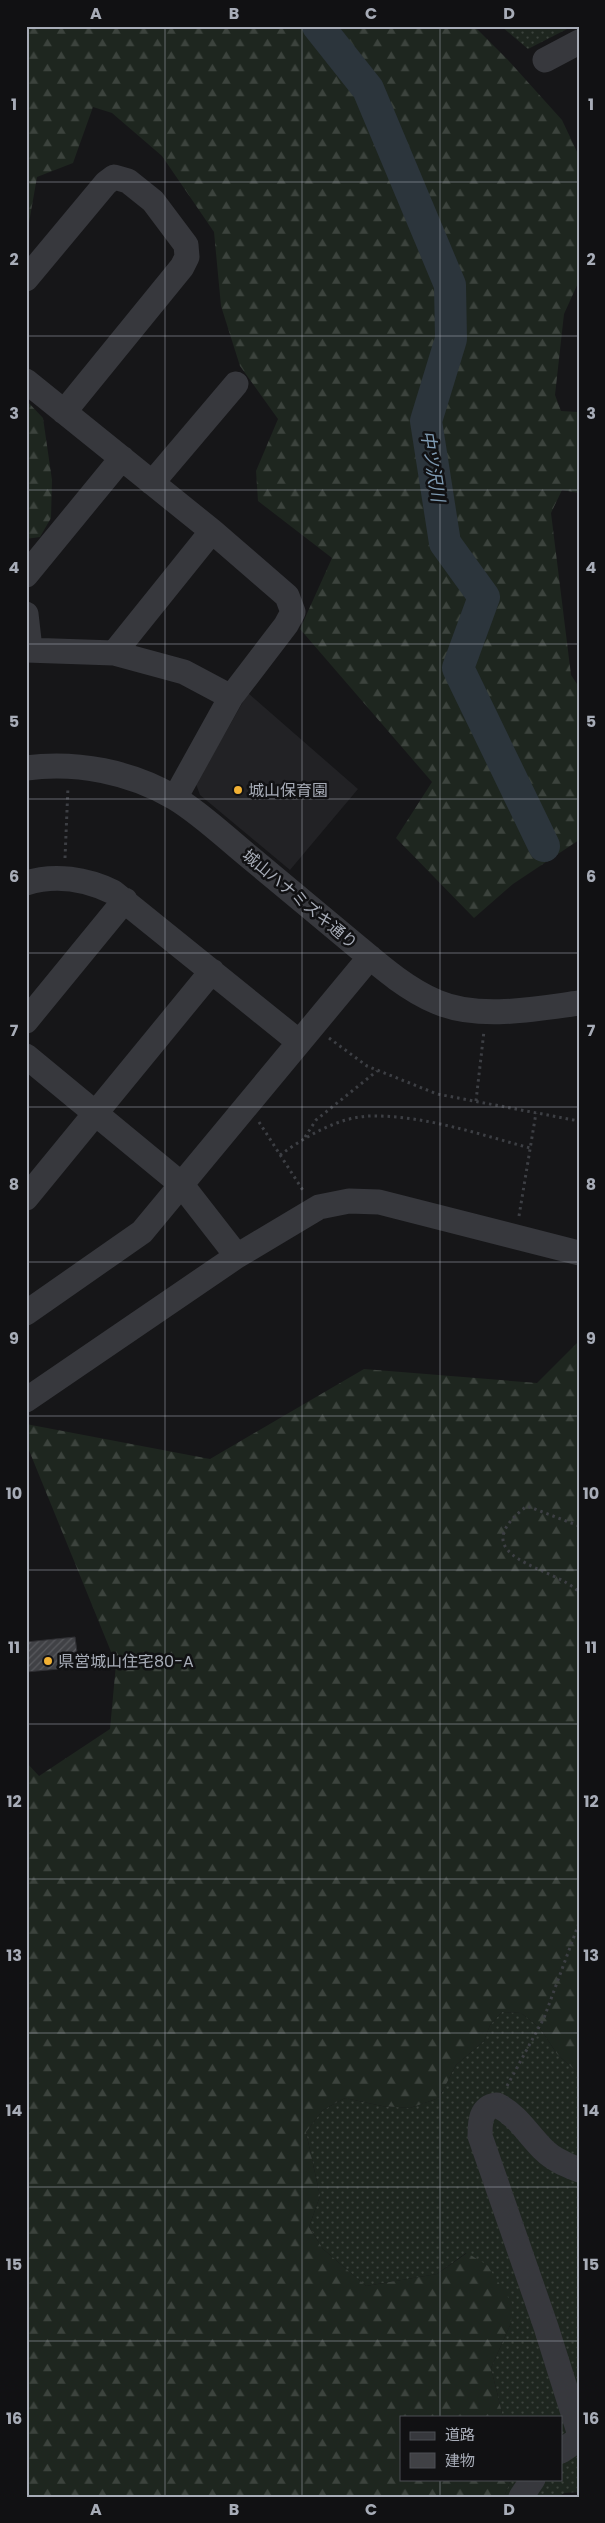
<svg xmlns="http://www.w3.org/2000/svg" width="605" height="2523" font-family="Poppins,'Noto Sans JP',sans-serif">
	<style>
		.built { fill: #222225 }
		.grass { fill: url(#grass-dots) }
		.forest { fill: url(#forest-firs) }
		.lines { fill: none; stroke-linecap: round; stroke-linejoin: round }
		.river { stroke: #2c353c; stroke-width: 32 }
		.building { fill: url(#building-hatch); stroke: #303034 }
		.path { stroke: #3d3f44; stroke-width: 3; stroke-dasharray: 2.5 4; stroke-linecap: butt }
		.minor { stroke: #37383d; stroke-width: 25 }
		.grid { fill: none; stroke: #a8adb8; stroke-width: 1; stroke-opacity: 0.55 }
		.poi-dot { fill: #f2b134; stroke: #111113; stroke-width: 2 }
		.labels { text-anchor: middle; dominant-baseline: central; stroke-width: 5; stroke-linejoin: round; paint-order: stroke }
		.poi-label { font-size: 16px; fill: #a8adb8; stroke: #111113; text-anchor: start }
		.street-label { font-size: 16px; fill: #a8adb8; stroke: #111113 }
		.water-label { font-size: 18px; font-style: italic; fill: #7f9bb3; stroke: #111113 }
		.neatline { fill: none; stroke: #a8adb8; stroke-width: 2 }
		.grid-label { font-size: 16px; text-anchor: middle; font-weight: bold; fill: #a8adb8 }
	</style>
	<defs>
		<pattern id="grass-dots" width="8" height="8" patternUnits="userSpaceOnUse" patternTransform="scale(1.25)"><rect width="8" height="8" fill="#1e261f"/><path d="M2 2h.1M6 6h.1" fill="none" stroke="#3c433d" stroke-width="1.8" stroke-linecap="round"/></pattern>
		<pattern id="forest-firs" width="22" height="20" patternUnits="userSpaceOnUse" patternTransform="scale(1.25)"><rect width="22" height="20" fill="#1e261f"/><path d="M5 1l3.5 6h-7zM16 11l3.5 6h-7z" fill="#3c433d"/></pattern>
		<pattern id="building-hatch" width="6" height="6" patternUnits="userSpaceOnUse" patternTransform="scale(1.25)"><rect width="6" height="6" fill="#404145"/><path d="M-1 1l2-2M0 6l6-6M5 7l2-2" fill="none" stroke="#595a5e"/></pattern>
	</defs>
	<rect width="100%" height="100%" fill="#161618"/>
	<path class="built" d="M248 693 358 789 290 870 200 795 196 784Z"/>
	<path class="grass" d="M501 26H573L528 49Z
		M502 2012 521 2013 540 2028 557 2054 579 2074V2492L565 2493 557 2497H504L511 2479H561V2417H503L491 2368 511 2323 466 2253 437 2274 366 2286 323 2249 309 2227 320 2196 306 2132 323 2110 345 2098 382 2106 410 2108 439 2098 456 2065 484 2041 490 2025Z"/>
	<path class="forest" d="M26 26H474L508 60 562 120 579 156V281L564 314 555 395 561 411 579 412V493L562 490 551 513 571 675 579 687V840L513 884 474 918 396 838 432 782 300 629 332 558 258 501 256 471 278 419 240 366 221 306 214 232 162 156 112 113 93 107 73 163 37 177 26 240Z
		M26 400 43 418 52 480 51 518 40 537 26 539Z
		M579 1341V2074L557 2054 540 2028 521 2013 502 2012 490 2025 484 2041 456 2065 439 2098 410 2108 382 2106 345 2098 323 2110 306 2132 320 2196 309 2227 323 2249 366 2286 437 2274 467 2253 487 2265 512 2303 511 2323 491 2368 503 2417H401V2479H511L504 2497H26V1762L39 1776 110 1729 116 1664 26 1443V1424L210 1459 364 1369 537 1383Z"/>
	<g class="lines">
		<path class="river" d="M318 26 368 89 450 285 451 339 426 421 445 543 484 597 458 668 544 846"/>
	</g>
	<path class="building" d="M75 1637 77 1652 68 1653 70 1668 26 1672V1642Z"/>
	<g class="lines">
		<path class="path" d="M65 858 68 787
			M329 1038 367 1066 437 1094 579 1121
			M476 1101 484 1031
			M259 1122 304 1192
			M305 1137 316 1120 377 1071
			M280 1155C305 1137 338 1117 370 1116 424 1115 478 1134 530 1148
			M519 1216 536 1113
			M579 1526 527 1506C459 1558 554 1566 579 1592
			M507 2086 544 2018 579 1923"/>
		<path class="minor" d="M545 60 579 42
			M26 279 106 183 114 177 128 181 153 201 186 245 187 257 182 267 64 412
			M26 381 212 531 287 596 293 612 286 625 231 697 175 798
			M152 483 236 384
			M26 575 122 458
			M26 614 30 649
			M26 650 114 653 184 672 231 697
			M114 653 212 531
			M26 768C76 761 132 772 175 798 203 815 227 839 252 859 286 887 320 916 354 944 379 965 406 989 437 1002 479 1020 535 1009 579 1003
			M26 883C55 874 86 879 113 892L299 1042
			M26 1021 125 900
			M26 1056 181 1184 237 1256
			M26 1198 212 971
			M26 1313 142 1232 370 957
			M26 1400 237 1256 319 1207 349 1201 379 1202 579 1253
			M579 2170C567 2165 554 2160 545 2151 528 2135 519 2116 497 2105 480 2107 480 2123 480 2136L546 2327 579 2432
			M561 2451 579 2439
			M521 2497 533 2479"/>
	</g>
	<path class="grid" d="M165 26V2497M302 26V2497M440 26V2417M26 182H579M26 336H579M26 490H579M26 644H579M26 799H579M26 953H579M26 1107H579M26 1262H579M26 1416H579M26 1570H579M26 1724H579M26 1879H579M26 2033H579M26 2187H579M26 2341H579M440 2479V2497"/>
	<g class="poi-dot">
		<circle cx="238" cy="790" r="5"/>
		<circle cx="48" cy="1661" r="5"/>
	</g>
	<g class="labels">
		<g class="poi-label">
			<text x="248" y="790">城山保育園</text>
			<text x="58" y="1661">県営城山住宅80-A</text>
		</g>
		<g class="street-label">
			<text transform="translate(300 899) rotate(40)">城山ハナミズキ通り</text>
		</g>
		<g class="water-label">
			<text transform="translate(433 466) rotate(81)">中ツ沢川</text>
		</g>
	</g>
	<rect width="605" height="2523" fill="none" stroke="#111113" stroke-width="55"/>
	<rect x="400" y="2416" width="162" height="65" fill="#111113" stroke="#4d4f55"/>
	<rect x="410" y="2432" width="25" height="8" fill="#37383d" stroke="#4d4f55"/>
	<text x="445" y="2440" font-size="15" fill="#a8adb8">道路</text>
	<rect x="410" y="2453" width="25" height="15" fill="#404145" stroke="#4d4f55"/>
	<text x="445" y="2466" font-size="15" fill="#a8adb8">建物</text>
	<rect x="28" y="28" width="550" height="2468" class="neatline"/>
	<g class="grid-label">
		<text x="96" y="19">A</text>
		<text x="234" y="19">B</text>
		<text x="371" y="19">C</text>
		<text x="509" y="19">D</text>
		<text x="14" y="110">1</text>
		<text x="591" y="110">1</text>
		<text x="14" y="265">2</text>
		<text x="591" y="265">2</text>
		<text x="14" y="419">3</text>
		<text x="591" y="419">3</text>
		<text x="14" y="573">4</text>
		<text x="591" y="573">4</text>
		<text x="14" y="727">5</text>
		<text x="591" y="727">5</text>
		<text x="14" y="882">6</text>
		<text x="591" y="882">6</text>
		<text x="14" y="1036">7</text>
		<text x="591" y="1036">7</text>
		<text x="14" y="1190">8</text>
		<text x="591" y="1190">8</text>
		<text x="14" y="1344">9</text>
		<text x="591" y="1344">9</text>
		<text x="14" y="1499">10</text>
		<text x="591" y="1499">10</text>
		<text x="14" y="1653">11</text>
		<text x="591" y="1653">11</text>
		<text x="14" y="1807">12</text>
		<text x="591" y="1807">12</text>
		<text x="14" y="1961">13</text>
		<text x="591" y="1961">13</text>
		<text x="14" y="2116">14</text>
		<text x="591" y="2116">14</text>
		<text x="14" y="2270">15</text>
		<text x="591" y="2270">15</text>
		<text x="14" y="2424">16</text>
		<text x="591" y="2424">16</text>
		<text x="96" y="2515">A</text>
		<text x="234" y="2515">B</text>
		<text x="371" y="2515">C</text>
		<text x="509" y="2515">D</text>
	</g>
</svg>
